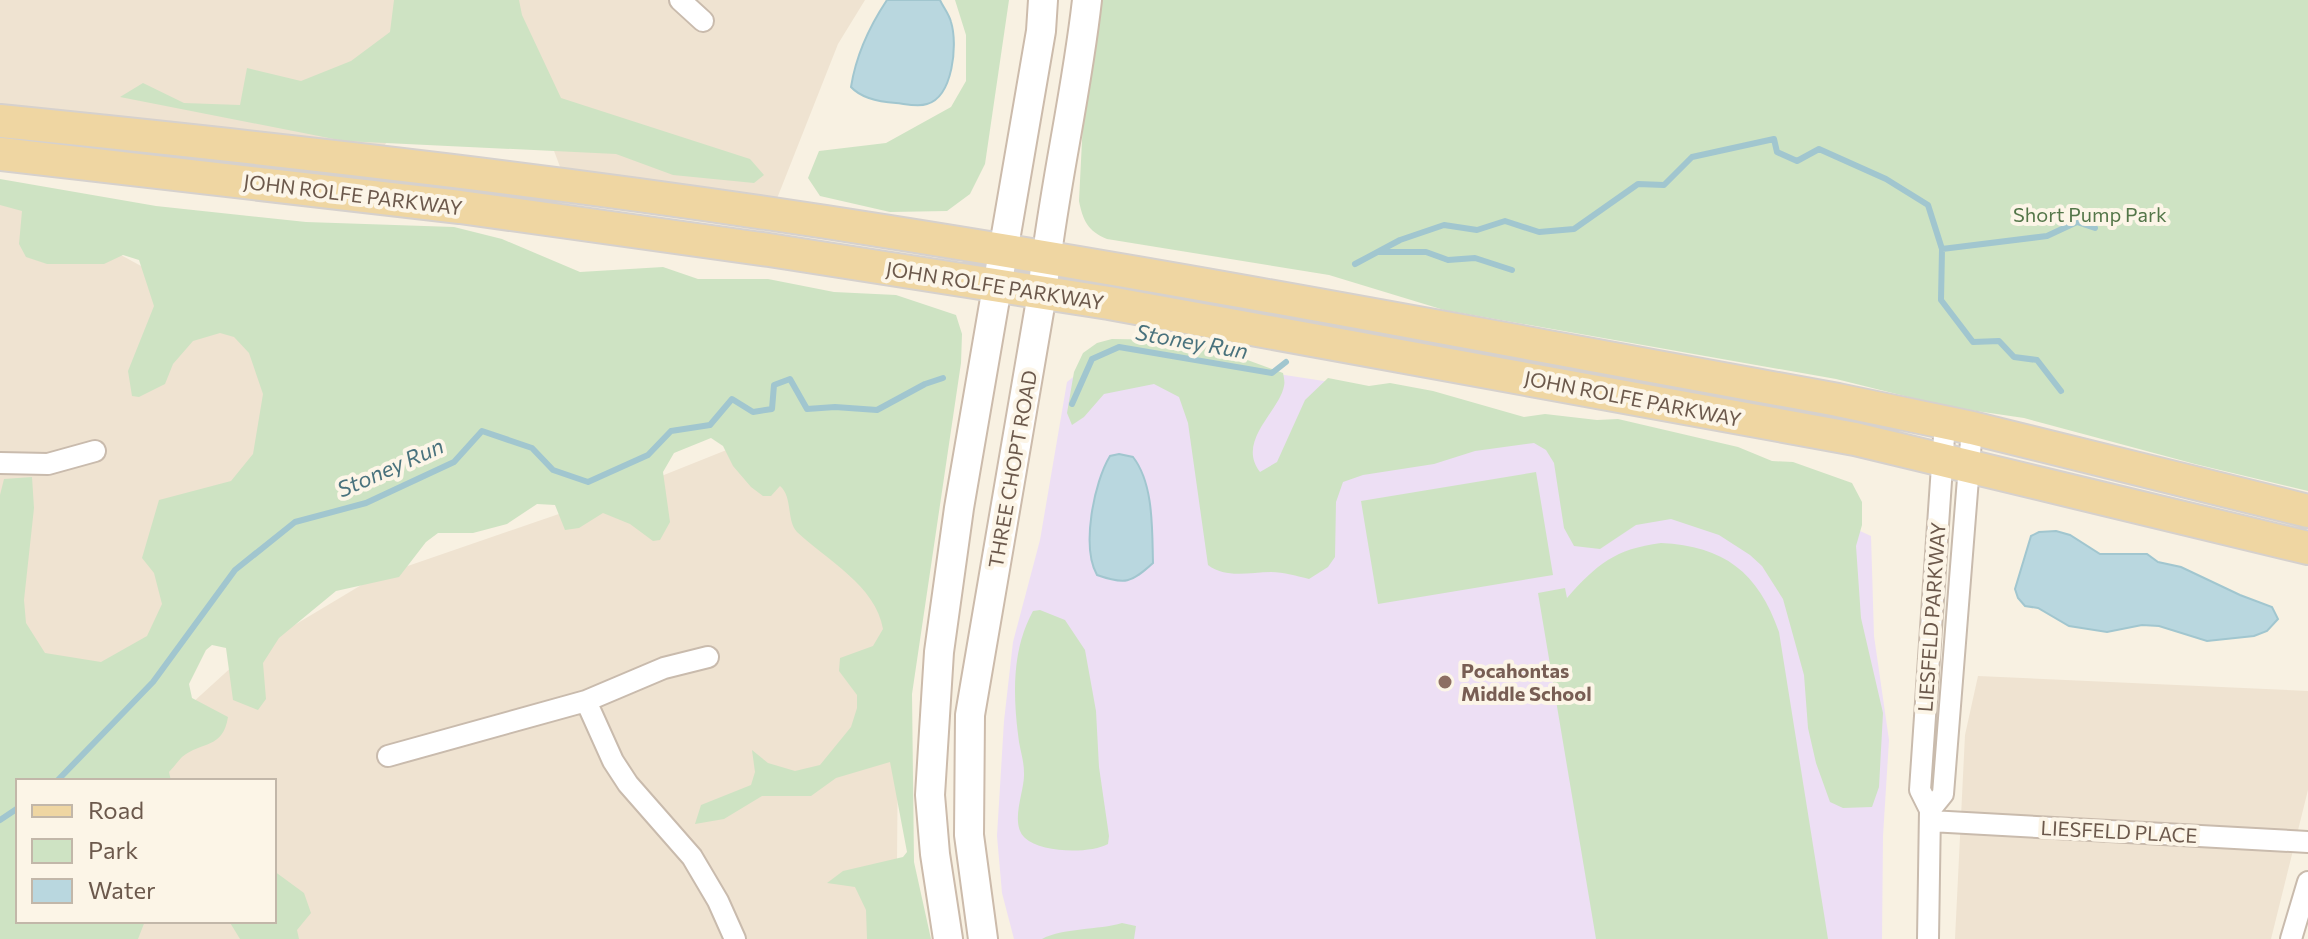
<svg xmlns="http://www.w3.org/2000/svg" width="2308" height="939" font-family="Commissioner,sans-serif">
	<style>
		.residential { fill: #efe3d1 }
		.education { fill: #eddff4 }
		.green { fill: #cee3c3 }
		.water { fill: #b9d7df; stroke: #a1c6cf; stroke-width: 2 }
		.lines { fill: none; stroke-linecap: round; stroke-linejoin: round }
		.stream { stroke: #a1c6cf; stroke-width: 6 }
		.minor-casing { stroke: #c9bbad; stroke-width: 24 }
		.secondary-casing { stroke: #ccbbab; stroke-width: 32 }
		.primary-casing { stroke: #d6d1cd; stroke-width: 36 }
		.minor { stroke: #fff; stroke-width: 20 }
		.secondary { stroke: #fff; stroke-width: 28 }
		.primary { stroke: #efd6a2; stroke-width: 32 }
		.education-dot { fill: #8d6e63; stroke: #fcf5e7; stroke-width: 3 }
		.labels { text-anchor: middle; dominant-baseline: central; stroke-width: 8; stroke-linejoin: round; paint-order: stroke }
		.street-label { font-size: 20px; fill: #6c594c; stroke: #fcf5e7 }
		.park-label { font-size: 20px; fill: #547649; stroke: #fcf5e7 }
		.education-label { font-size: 20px; font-weight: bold; fill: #785e54; stroke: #fcf5e7; text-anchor: start }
		.water-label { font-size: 22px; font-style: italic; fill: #49727d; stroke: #fcf5e7 }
	</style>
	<rect width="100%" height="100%" fill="#f8f1e2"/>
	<path class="residential" d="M0 0H485L382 149 0 108Z
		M497 0H865L838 44 776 201 562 172Z
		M0 201 26 203 287 346V489L97 722 0 783Z
		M754 439 899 627 897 862 919 939H89L90 921H274V781H94L147 744 246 654 373 578 614 495Z
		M1978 676 2308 691V790L2271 939H1955L1965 735Z"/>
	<path class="education" d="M1109 348 1389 391 1807 507 1871 536 1874 636 1889 740 1883 836 1882 939H1014L1002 893 997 836 1004 721 1013 642 1040 540 1067 382Z"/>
	<path class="green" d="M394 0H519L522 15 561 98 750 159 764 175 754 183 673 175 616 154 344 141 120 97 143 83 184 103 240 105 247 68 301 81 351 61 390 32Z
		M955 0H1009L985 164 970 194 947 211 890 212 820 196 808 178 819 151 886 143 951 107 966 81V35Z
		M1089 0H2308V491L2195 464 2024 418 1949 407 1836 379 1444 310 1329 275 1107 239C1088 231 1083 221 1079 201Z
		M0 179 156 206 306 222 454 227 502 239 580 272 663 267 698 279H768L834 292 896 295 956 315 962 334 961 363 912 694 914 862 931 939H867L866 910 855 887 827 883 843 871 903 857 907 852 890 762 836 778 811 796H762L724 819 695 824 701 805 751 785 755 772 752 750 768 763 795 771 820 765 851 727 857 708V695L839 671 840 658 873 646 883 629C876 586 827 560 797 532 786 520 793 497 780 486L771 496H763L751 487 733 466 723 446 711 438 674 453 663 472 670 522 660 540 653 541 630 524 603 513 579 528 565 530 555 505 537 504 507 524 473 533H438L426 542 399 577 336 591 279 638 263 663 266 699 258 710 233 700 226 648 212 645 206 650 189 684 192 698 228 717C223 749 202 741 182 757 178 761 174 767 169 772L171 781H18V921H145L138 939H0V495L4 479 32 477 34 508 24 600 26 623 45 653 101 662 147 636 162 604 154 573 142 558 159 500 231 481 253 454 263 394 249 353 234 337 220 333 193 341 173 364 165 384 139 397 132 396 128 371 154 306 139 260 123 255 104 264H47L26 257 19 244 22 211 0 205Z
		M1112 339 1176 340 1209 346 1283 373C1284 378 1285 382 1284 386 1279 412 1236 441 1260 472L1277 462 1305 400 1328 378 1369 386 1390 383 1433 391 1524 417 1545 414 1597 420 1618 419 1738 447 1772 461 1793 462 1852 483 1862 502V525L1856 546 1861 618 1883 713 1879 787 1872 807 1843 808 1830 802 1816 763 1808 728 1804 675 1783 599 1762 566 1750 555 1719 535 1671 519 1636 525 1600 549 1574 546 1564 528 1554 463 1546 450 1534 443 1475 451 1434 464 1363 475 1343 482 1336 502 1335 557 1328 567 1309 579C1297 576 1284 572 1271 572 1250 572 1226 579 1208 565L1188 423 1179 397 1154 384 1104 394 1084 417 1072 425 1067 413 1074 372 1083 353 1097 343Z
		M1536 472 1553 575 1378 604 1361 501Z
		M1661 543C1724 546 1758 572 1779 632L1828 939H1596L1538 593 1565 588 1567 598C1597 564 1615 549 1661 543Z
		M1040 610 1065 620 1085 650 1096 711 1099 767 1109 836 1108 844C1090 854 1041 853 1025 838 1009 823 1025 791 1024 773 1024 762 1021 753 1019 742 1013 698 1011 651 1033 611Z
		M274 871 304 893 311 913 297 930 299 939H240L229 921H274Z
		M1122 923 1136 926 1134 939H1042C1062 928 1099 930 1122 923Z"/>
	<path class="water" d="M887 0H940C943 7 949 14 951 22 958 44 953 97 927 104 918 107 906 104 896 103 881 102 862 99 851 87 856 55 869 27 887 0Z
		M1119 454 1133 457C1154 484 1152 530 1153 563 1131 583 1125 585 1097 575 1081 547 1094 482 1110 456Z
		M2056 531 2070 535 2100 554H2147L2158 562 2181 567 2240 595 2272 607 2278 619 2267 631 2254 636 2207 641 2159 626 2142 625 2107 632 2069 626 2038 608 2025 606 2018 598 2015 589 2031 536 2039 532Z"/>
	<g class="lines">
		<path class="stream" d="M1942 249 2047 236 2077 222 2095 228
			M1379 252H1426L1448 260 1475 258 1512 270
			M1355 264 1400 240 1444 225 1477 230 1505 221 1539 232 1574 229 1638 184 1664 185 1692 157 1774 139 1777 152 1797 161 1819 149 1886 179 1928 205 1942 249 1941 300 1973 342 1999 341 2014 357 2037 360 2061 391
			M1072 404 1092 359 1119 347 1272 373 1286 362
			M57 781 153 682 235 570 295 522 366 503 454 462 482 431 532 448 553 470 588 482 648 455 671 431 710 425 732 399 753 412 772 409 774 385 790 379 807 409 835 407 877 410 925 384 943 378
			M0 820 18 808"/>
		<defs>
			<path id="minor" d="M680 0 703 21
				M0 463 48 464 95 451
				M586 701 613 761 628 784 692 857 718 901 735 939
				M388 756 586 701 664 668 708 657
				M1930 810 1943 794 1972 428
				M1930 821 2308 842
				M1928 939 1930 810 1920 790 1945 422
				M2291 939 2308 882"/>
			<path id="secondary" d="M948 939 935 854 930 795 939 652 959 508 1041 31 1043 0
				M983 939 969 835 970 715 1042 294C1052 195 1076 99 1087 0"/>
			<path id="primary" d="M0 121C298 151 595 185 890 232 1207 282 1523 343 1838 400L1972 428 2308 511
				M0 154 460 207 769 250 1109 303 1855 439 2308 548"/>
		</defs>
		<use href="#minor" class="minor-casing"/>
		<use href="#secondary" class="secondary-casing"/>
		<use href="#primary" class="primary-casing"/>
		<use href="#minor" class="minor"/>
		<use href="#secondary" class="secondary"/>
		<use href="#primary" class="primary"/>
	</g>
	<circle class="education-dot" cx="1445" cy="682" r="8"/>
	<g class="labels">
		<g class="street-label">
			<text transform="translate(353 194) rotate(7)">JOHN ROLFE PARKWAY</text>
			<text transform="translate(995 285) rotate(9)">JOHN ROLFE PARKWAY</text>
			<text transform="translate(1633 398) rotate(11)">JOHN ROLFE PARKWAY</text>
			<text transform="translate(1012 469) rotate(-80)">THREE CHOPT ROAD</text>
			<text transform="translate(1931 617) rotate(-86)">LIESFELD PARKWAY</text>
			<text transform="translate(2119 831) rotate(3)">LIESFELD PLACE</text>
		</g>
		<g class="park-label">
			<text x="2090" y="214">Short Pump Park</text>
		</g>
		<g class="education-label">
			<text x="1461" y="670">Pocahontas<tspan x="1461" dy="23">Middle School</tspan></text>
		</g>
		<g class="water-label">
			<text transform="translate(1192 341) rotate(10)">Stoney Run</text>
			<text transform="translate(390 467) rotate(-24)">Stoney Run</text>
		</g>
	</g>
	<rect x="16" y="779" width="260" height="144" fill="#fcf5e7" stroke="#c2b7a9" stroke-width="2"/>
	<rect x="32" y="805" width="40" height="12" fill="#efd6a2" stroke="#c2b7a9" stroke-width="2"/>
	<text x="88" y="819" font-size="24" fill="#6c594c">Road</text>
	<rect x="32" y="839" width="40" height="24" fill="#cee3c3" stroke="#c2b7a9" stroke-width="2"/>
	<text x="88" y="859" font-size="24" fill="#6c594c">Park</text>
	<rect x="32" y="879" width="40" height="24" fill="#b9d7df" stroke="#c2b7a9" stroke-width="2"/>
	<text x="88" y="899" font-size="24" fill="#6c594c">Water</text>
</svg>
